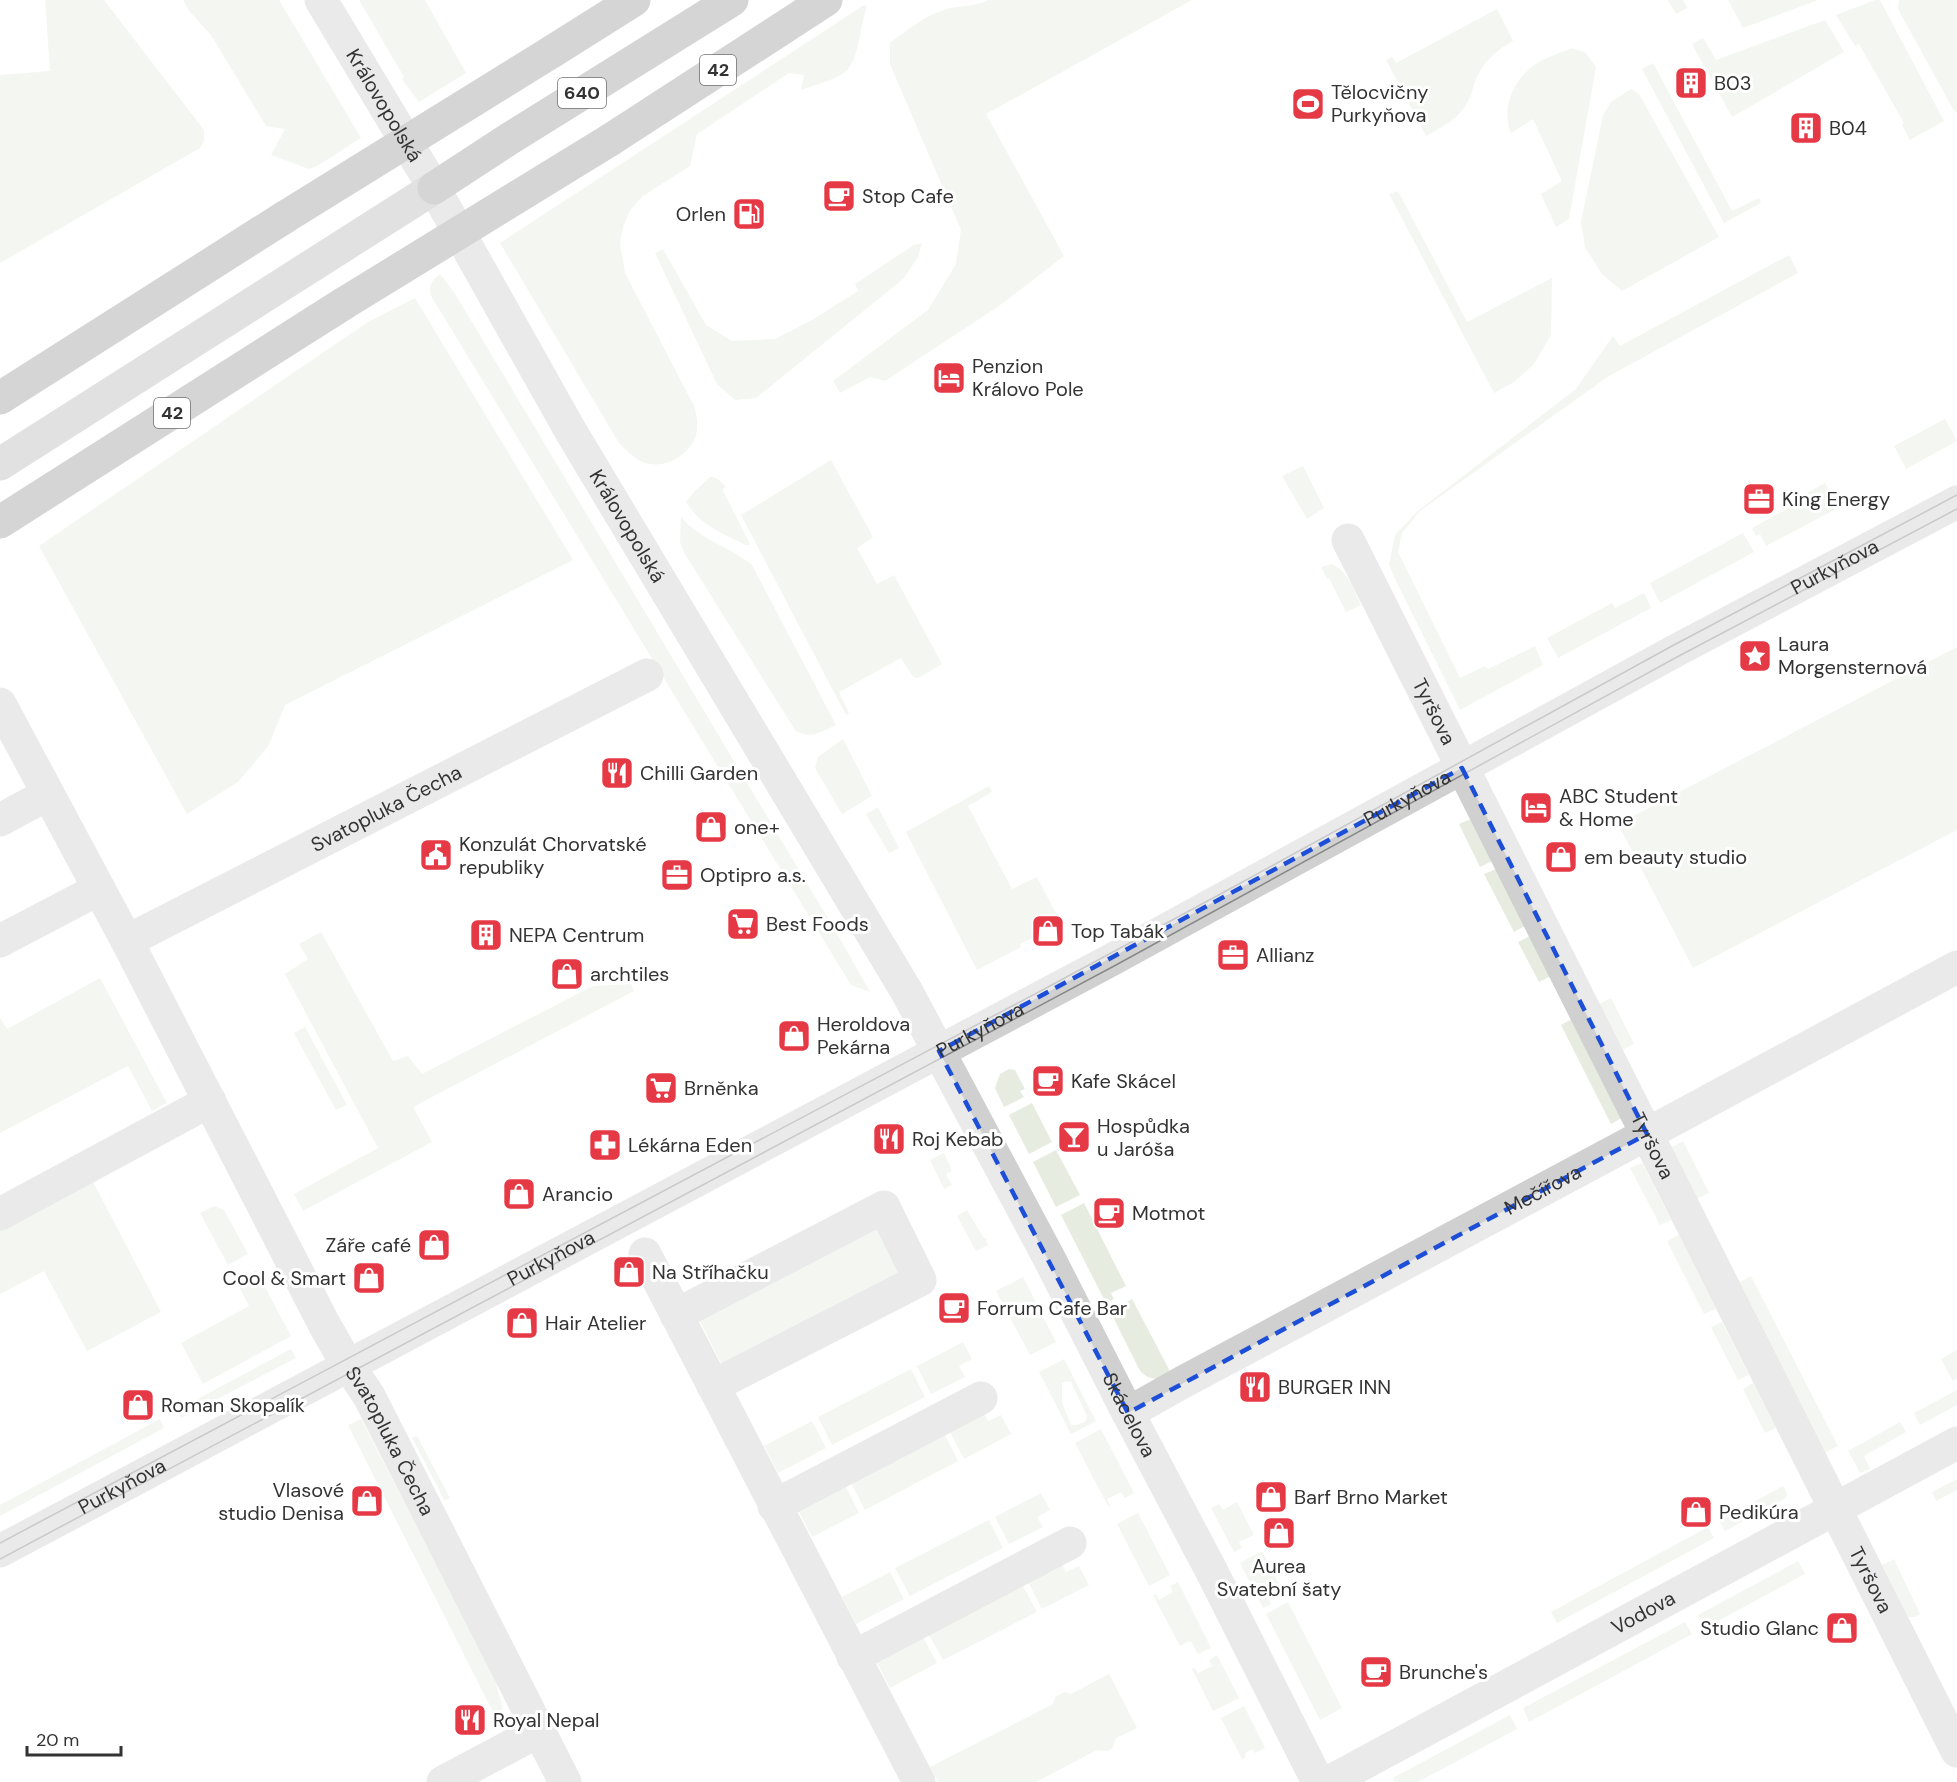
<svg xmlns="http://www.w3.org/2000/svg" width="1957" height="1782" font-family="'DM Sans',sans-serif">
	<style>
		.green { fill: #e6ecdf; fill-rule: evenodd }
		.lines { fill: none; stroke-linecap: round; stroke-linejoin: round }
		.minor { stroke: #d0d0d0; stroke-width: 33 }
		.tertiary { stroke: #d0d0d0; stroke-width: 33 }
		.secondary { stroke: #bdbdbd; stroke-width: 33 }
		.trunk { stroke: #a2a2a2; stroke-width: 33 }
		.tram { stroke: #888; stroke-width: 1.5 }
		.trunk-bridge { stroke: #a2a2a2; stroke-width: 33 }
		.marked { fill: none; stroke: #1d4ed8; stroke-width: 4.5; stroke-dasharray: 12 8; stroke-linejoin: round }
		.labels { text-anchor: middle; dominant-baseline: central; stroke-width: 6; stroke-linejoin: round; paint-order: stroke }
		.shield { fill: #fff; stroke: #707070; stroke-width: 1.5 }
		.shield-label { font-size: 18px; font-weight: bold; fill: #333 }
		.poi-label { font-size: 20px; fill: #333; stroke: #fff; text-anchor: start }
		.street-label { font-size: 20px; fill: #333; stroke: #fff }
	</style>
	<rect width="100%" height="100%" fill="#fff"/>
	<path class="green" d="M45 0H104L204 130V141L200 148 0 263V75L50 71Z
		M183 0H279L361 138 317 166 309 169 271 155 285 129 266 126 211 35 190 12Z
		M359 0H425L466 73 419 102 402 79 404 77Z
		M988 0H1192L986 114 1064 256 999 306 885 381 870 377 840 393 833 381 928 310 956 264 961 230 890 64V43C908 30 925 15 947 9 961 5 975 7 988 0Z
		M1668 0H1683L1687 8 1676 14Z
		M1728 0H1818L1743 28Z
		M1875 0H1880L1944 121 1910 140 1902 125 1904 123 1859 44 1855 46 1836 15Z
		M1899 0H1957V113L1953 109 1898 9Z
		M864 5 867 6C860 24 860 60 845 72 837 79 812 86 801 90L804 75 789 73 697 134 690 166 643 196 631 209 623 227 620 243 625 273 694 406C697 415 699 429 695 438 688 455 668 467 650 464 637 462 628 452 619 443L500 243Z
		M1497 9 1513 41C1496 50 1482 63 1475 82 1472 91 1470 100 1464 108 1455 121 1440 128 1426 136L1386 60 1392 57 1396 63Z
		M1825 20 1844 52 1732 117 1692 44 1703 38 1716 60Z
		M1572 48 1586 53 1596 67 1569 219 1556 227 1541 194 1562 181 1533 119 1511 133C1501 109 1513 81 1533 66 1544 58 1560 53 1572 48Z
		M1653 63 1732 211 1759 198 1761 203 1724 223 1642 69Z
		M1631 89 1639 94 1719 237 1622 291 1602 274 1585 247 1581 222 1603 115 1611 102Z
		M1398 191 1467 322 1552 278 1551 335 1534 364 1514 382 1494 393 1389 194Z
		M922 243 918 257 903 279 756 398 735 400 717 384 655 253 663 249 706 325 732 341 775 339 812 320 858 291 855 284 914 245Z
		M1789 255 1798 273 1609 376 1420 511 1402 533 1398 552 1460 678 1485 666 1488 669 1535 646 1543 665 1460 710 1394 577 1389 564 1395 535 1419 510 1576 389 1613 336 1620 346Z
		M440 274 454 292 839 937 870 992 851 985 431 296C428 286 432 280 440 274Z
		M415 298 573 560 285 705 269 745 238 782 187 814 39 546 368 322Z
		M1945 419 1957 441 1906 469 1894 446Z
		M831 460 873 537 857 548 877 584 894 575 942 664 918 678 913 677 901 658 839 692 849 713 846 715 741 515Z
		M1303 466 1324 508 1307 519 1282 476Z
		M710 477C717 476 721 482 726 487L722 489 749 542V545H746C722 533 701 526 686 502L695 491Z
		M1825 483 1838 508 1766 546 1760 534 1756 536 1752 528 1805 499 1803 495Z
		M681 517C700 540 729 546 752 565L836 725C821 732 810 740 795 730L685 554 680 542Z
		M1743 533 1754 552 1660 603 1650 583Z
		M1332 564C1348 571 1354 590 1361 605L1346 612 1329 578 1327 579 1321 567Z
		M1644 593 1651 608 1558 658 1547 638 1612 603 1615 608Z
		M1957 647V830L1693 968 1618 824Z
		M843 739 872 796 842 814 815 768 818 757Z
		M989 786 992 792 968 806 1012 889 1037 877 1057 915 1036 926 1040 934 1020 944 1021 947 977 970 906 832Z
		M878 807 899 848 889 853 866 814Z
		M1471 819 1492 861 1480 867 1459 824Z
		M1496 869 1525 926 1514 932 1484 874Z
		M321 932 393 1061 408 1056 422 1074 593 986 631 984 634 991 413 1107 432 1142 303 1211 294 1194 378 1148 285 974 308 959 299 944Z
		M1530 936 1551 976 1539 982 1518 942Z
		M100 978 167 1103 152 1111 128 1066 0 1133V1018L7 1029Z
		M1611 998 1634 1044 1622 1050 1599 1004Z
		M1572 1019 1622 1118 1611 1124 1561 1025Z
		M305 1027 347 1105 336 1110 294 1033Z
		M1009 1069 1015 1070 1025 1089 1020 1091 1024 1097 1004 1107 995 1088 1000 1074Z
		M1032 1103 1052 1142 1029 1154 1009 1115Z
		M1683 1141 1709 1193 1696 1199 1670 1148Z
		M1056 1150 1080 1195 1056 1207 1033 1162Z
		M944 1153 952 1171 946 1174 952 1185 944 1189 930 1160Z
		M1642 1163 1671 1220 1660 1225 1630 1168Z
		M89 1174 161 1312 87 1351 44 1271 0 1294V1226Z
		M1084 1203 1126 1286 1111 1293 1114 1299 1106 1303 1061 1215Z
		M214 1206 224 1210 248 1254 228 1265 200 1213Z
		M967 1210 983 1237 987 1239 986 1241 988 1245 976 1251 957 1216Z
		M876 1223 903 1274 723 1367 698 1317Z
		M1679 1235 1716 1309 1704 1314 1667 1241Z
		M256 1270 291 1336 203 1384 181 1343 249 1306 236 1281Z
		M1751 1276 1838 1446 1824 1453 1738 1283Z
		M1023 1277 1056 1342 1030 1355 996 1291Z
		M1132 1299 1173 1377C1159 1379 1148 1382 1139 1369L1110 1311Z
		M1722 1322 1749 1375 1738 1380 1711 1327Z
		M963 1342 972 1359 959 1366 965 1377 931 1394 917 1366Z
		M291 1349 296 1358 181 1418 177 1410Z
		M1957 1350V1378L1953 1381 1941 1359Z
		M1064 1359 1096 1421 1071 1434 1039 1372ZM1066 1381 1071 1382 1087 1416 1085 1422 1076 1425H1071L1062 1403V1384Z
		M911 1369 925 1397 832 1445 818 1417Z
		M1753 1383 1776 1428 1765 1433 1743 1389Z
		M1957 1390V1405L1920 1425 1914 1413Z
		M984 1413 988 1421 1001 1415 1011 1434 964 1459 950 1432Z
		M160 1419 164 1428 0 1516V1505Z
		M361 1419 494 1676 503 1709 494 1714 348 1425Z
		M812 1421 826 1448 778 1473 764 1446Z
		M1900 1422 1906 1432 1864 1456 1870 1469 1860 1473 1848 1451Z
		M1101 1429 1134 1493 1125 1498 1121 1492 1107 1499 1110 1506H1108L1075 1443Z
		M945 1435 958 1461 865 1510 851 1483Z
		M417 1436 450 1498 445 1501 412 1438Z
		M1957 1479V1490L1936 1501 1932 1492Z
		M845 1485 859 1513 812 1537 798 1510Z
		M1783 1486 1787 1493 1786 1498 1725 1531 1719 1521Z
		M1041 1493 1050 1510 1037 1517 1043 1527 1009 1544 995 1517Z
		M1237 1502 1254 1535 1239 1542 1242 1548 1234 1552 1211 1508 1219 1504 1223 1510Z
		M1138 1513 1170 1575 1149 1586 1117 1524Z
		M989 1520 1003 1548 910 1596 895 1568Z
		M1708 1527 1714 1538 1557 1623 1551 1612Z
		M1262 1551 1282 1589 1268 1597 1271 1604 1263 1608 1240 1563Z
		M1894 1559 1920 1614 1915 1617H1908L1882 1565Z
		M1798 1561 1805 1574 1705 1628 1698 1615Z
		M1062 1564 1066 1572 1079 1566 1089 1585 1042 1609 1028 1582Z
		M890 1572 904 1599 856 1624 842 1597Z
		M1178 1582 1211 1648 1198 1654 1192 1643 1189 1641 1180 1646 1153 1595 1156 1594 1159 1600 1173 1592 1170 1586Z
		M1023 1586 1037 1612 943 1660 928 1633Z
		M1288 1602 1342 1708 1320 1720 1266 1614Z
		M1685 1622 1692 1634 1529 1722 1523 1708Z
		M923 1637 937 1663 890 1688 876 1661Z
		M1217 1655 1239 1698 1213 1711 1192 1669 1194 1668 1198 1673 1212 1666 1209 1660Z
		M1109 1674 1137 1728 1116 1738 1112 1749 1107 1751 1097 1750 1036 1782H938L930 1767 1053 1704 1055 1697 1064 1692 1071 1694Z
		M1244 1706 1265 1748 1255 1753 1253 1749 1245 1753 1246 1757 1242 1759 1221 1718Z
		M1510 1715 1517 1729 1418 1782H1395L1393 1778Z"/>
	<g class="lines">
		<g class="minor">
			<path id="s1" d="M1348 540 1957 1751"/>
			<path id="s2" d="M0 704 127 941 324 1324 344 1359 369 1396 565 1782"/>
			<path d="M0 820 48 794"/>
			<path d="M0 941 99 889"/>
			<path id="s3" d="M127 941 647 675"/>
			<path d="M0 1214 210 1101"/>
			<path d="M645 1254 919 1782"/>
			<path d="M676 1315 884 1207 920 1280 713 1386"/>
			<path id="s4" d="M1128 1413 1183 1382 1647 1134 1957 967"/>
			<path d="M774 1506 981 1398"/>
			<path d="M853 1657 1070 1543"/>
			<path d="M443 1782 539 1731"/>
			<path id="s5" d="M1329 1782 1957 1443"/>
		</g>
		<g class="tertiary">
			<path id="s6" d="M321 0 434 188 570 430 907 992 1049 1258 1128 1413 1211 1570 1318 1782"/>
			<path id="s7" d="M0 1551 1111 960 1675 651 1957 502"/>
		</g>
		<path class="secondary" d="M0 464 434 188"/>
		<path class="trunk" d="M553 51 634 0
			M610 140 826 0
			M434 188 509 139 732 0
			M0 398 285 217
			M0 522 343 304"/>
		<path class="tram" d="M0 1543 1048 987 1226 891 1672 646 1957 495
			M0 1559 1116 965 1677 657 1957 509"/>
		<path class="trunk-bridge" d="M285 217 553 51
			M343 304 610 140"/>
	</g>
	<path d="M0 0H1957V1782H0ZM1462 768 1647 1134 1128 1413 939 1051Z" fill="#fff" fill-opacity=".55" fill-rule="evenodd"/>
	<path class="marked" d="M1462 768 1647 1134 1128 1413 939 1051Z"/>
	<defs>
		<symbol id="building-square" viewBox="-11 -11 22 22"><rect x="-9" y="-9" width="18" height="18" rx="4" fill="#e63946" stroke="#fff"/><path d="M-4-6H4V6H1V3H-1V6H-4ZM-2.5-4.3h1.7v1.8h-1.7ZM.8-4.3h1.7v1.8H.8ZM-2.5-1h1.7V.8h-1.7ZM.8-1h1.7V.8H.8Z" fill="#fff"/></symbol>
		<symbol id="stadium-square" viewBox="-11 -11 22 22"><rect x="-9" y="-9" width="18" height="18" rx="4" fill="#e63946" stroke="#fff"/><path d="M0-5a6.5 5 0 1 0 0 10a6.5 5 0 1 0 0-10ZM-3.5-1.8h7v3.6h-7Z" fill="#fff"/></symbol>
		<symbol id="cafe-square" viewBox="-11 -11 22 22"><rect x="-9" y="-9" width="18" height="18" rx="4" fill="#e63946" stroke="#fff"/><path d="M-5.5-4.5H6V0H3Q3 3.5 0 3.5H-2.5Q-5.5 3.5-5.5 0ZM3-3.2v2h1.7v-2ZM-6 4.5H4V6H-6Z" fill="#fff"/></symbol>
		<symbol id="fuel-square" viewBox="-11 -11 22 22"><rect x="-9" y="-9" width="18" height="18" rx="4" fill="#e63946" stroke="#fff"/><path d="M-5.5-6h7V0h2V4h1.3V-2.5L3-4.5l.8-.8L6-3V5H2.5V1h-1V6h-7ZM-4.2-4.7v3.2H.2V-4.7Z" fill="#fff"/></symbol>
		<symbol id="hotel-square" viewBox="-11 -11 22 22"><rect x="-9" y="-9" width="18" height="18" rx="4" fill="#e63946" stroke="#fff"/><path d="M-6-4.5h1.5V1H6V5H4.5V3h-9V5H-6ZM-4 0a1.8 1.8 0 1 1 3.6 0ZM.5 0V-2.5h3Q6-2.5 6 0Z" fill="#fff"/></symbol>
		<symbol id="office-square" viewBox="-11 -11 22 22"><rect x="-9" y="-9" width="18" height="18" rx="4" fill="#e63946" stroke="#fff"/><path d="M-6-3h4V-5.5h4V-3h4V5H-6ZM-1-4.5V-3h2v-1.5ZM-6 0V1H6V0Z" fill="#fff"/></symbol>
		<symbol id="sight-square" viewBox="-11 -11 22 22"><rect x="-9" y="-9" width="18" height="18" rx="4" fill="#e63946" stroke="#fff"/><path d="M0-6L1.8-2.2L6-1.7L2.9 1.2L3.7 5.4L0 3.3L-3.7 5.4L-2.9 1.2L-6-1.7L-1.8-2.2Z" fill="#fff"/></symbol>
		<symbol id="restaurant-square" viewBox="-11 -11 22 22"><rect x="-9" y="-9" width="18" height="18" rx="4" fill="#e63946" stroke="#fff"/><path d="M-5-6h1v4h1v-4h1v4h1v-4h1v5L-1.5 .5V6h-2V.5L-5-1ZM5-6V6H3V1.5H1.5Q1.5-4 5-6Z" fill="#fff"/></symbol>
		<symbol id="shop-square" viewBox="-11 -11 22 22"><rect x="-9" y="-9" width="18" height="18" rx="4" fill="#e63946" stroke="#fff"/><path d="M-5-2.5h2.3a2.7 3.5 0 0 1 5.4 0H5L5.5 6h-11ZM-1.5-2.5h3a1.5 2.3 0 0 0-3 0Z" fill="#fff"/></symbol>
		<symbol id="civic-square" viewBox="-11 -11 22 22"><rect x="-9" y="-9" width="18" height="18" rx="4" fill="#e63946" stroke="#fff"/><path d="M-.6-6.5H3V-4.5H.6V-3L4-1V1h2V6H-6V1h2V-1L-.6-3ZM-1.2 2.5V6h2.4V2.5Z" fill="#fff"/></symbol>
		<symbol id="supermarket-square" viewBox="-11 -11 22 22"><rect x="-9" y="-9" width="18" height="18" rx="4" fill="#e63946" stroke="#fff"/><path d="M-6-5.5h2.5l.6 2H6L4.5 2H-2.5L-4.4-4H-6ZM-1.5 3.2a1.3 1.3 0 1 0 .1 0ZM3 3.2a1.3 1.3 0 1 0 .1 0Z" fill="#fff"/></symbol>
		<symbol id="bar-square" viewBox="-11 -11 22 22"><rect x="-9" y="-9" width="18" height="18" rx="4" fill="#e63946" stroke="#fff"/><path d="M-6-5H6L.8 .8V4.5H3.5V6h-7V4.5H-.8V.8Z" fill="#fff"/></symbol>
		<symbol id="pharmacy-square" viewBox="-11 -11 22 22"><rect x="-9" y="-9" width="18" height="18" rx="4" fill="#e63946" stroke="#fff"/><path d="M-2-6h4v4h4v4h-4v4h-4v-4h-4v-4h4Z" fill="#fff"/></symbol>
	</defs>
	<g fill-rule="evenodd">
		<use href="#building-square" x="1672" y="64" width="38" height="38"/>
		<use href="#stadium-square" x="1289" y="85" width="38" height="38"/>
		<use href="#building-square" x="1787" y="109" width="38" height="38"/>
		<use href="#cafe-square" x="820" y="177" width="38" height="38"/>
		<use href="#fuel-square" x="730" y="195" width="38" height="38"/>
		<use href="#hotel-square" x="930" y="359" width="38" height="38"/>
		<use href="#office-square" x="1740" y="480" width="38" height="38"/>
		<use href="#sight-square" x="1736" y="637" width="38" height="38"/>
		<use href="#restaurant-square" x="598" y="754" width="38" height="38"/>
		<use href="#hotel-square" x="1517" y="789" width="38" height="38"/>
		<use href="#shop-square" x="692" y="808" width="38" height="38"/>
		<use href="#civic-square" x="417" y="836" width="38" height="38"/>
		<use href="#shop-square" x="1542" y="838" width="38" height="38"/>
		<use href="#office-square" x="658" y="856" width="38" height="38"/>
		<use href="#supermarket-square" x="724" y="905" width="38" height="38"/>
		<use href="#shop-square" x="1029" y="912" width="38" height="38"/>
		<use href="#building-square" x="467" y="916" width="38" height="38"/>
		<use href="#office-square" x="1214" y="936" width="38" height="38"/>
		<use href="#shop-square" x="548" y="955" width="38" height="38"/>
		<use href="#shop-square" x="775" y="1017" width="38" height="38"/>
		<use href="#cafe-square" x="1029" y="1062" width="38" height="38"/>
		<use href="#supermarket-square" x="642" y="1069" width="38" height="38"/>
		<use href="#bar-square" x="1055" y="1118" width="38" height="38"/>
		<use href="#restaurant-square" x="870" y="1120" width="38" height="38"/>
		<use href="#pharmacy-square" x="586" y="1126" width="38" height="38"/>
		<use href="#shop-square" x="500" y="1175" width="38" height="38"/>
		<use href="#cafe-square" x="1090" y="1194" width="38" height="38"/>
		<use href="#shop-square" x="415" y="1226" width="38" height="38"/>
		<use href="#shop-square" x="610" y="1253" width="38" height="38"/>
		<use href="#shop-square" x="350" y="1259" width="38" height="38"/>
		<use href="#cafe-square" x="935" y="1289" width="38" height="38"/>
		<use href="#shop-square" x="503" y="1304" width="38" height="38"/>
		<use href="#restaurant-square" x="1236" y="1368" width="38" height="38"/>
		<use href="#shop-square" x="119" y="1386" width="38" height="38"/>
		<use href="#shop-square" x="1252" y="1478" width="38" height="38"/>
		<use href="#shop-square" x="348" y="1482" width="38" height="38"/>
		<use href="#shop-square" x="1677" y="1493" width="38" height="38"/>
		<use href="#shop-square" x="1260" y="1514" width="38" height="38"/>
		<use href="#shop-square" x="1823" y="1609" width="38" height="38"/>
		<use href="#cafe-square" x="1357" y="1653" width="38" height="38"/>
		<use href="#restaurant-square" x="451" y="1701" width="38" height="38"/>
	</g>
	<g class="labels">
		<g class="shield">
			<rect x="700" y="55" width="36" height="30" rx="4.5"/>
			<rect x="558" y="78" width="48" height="30" rx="4.5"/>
			<rect x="154" y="398" width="36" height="30" rx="4.5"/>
		</g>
		<g class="shield-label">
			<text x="718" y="70">42</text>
			<text x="582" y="93">640</text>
			<text x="172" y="413">42</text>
		</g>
		<g class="poi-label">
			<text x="1714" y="83">B03</text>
			<text x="1331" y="92">Tělocvičny<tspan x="1331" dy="23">Purkyňova</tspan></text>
			<text x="1829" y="128">B04</text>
			<text x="862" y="196">Stop Cafe</text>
			<text x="726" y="214" text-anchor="end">Orlen</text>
			<text x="972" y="366">Penzion<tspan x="972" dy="23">Královo Pole</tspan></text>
			<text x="1782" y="499">King Energy</text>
			<text x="1778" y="644">Laura<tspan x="1778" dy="23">Morgensternová</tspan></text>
			<text x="640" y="773">Chilli Garden</text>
			<text x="1559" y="796">ABC Student<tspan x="1559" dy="23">&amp; Home</tspan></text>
			<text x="734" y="827">one+</text>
			<text x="459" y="844">Konzulát Chorvatské<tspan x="459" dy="23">republiky</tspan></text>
			<text x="1584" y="857">em beauty studio</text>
			<text x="700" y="875">Optipro a.s.</text>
			<text x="766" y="924">Best Foods</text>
			<text x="1071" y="931">Top Tabák</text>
			<text x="509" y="935">NEPA Centrum</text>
			<text x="1256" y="955">Allianz</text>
			<text x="590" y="974">archtiles</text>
			<text x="817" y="1024">Heroldova<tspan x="817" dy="23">Pekárna</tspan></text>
			<text x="1071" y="1081">Kafe Skácel</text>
			<text x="684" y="1088">Brněnka</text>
			<text x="1097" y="1126">Hospůdka<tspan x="1097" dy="23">u Jaróša</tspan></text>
			<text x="912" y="1139">Roj Kebab</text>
			<text x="628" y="1145">Lékárna Eden</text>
			<text x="542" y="1194">Arancio</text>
			<text x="1132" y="1213">Motmot</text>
			<text x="411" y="1245" text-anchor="end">Záře café</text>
			<text x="652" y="1272">Na Stříhačku</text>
			<text x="346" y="1278" text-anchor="end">Cool &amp; Smart</text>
			<text x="977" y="1308">Forrum Cafe Bar</text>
			<text x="545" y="1323">Hair Atelier</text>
			<text x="1278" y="1387">BURGER INN</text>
			<text x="161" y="1405">Roman Skopalík</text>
			<text x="344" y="1490" text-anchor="end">Vlasové<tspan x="344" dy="23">studio Denisa</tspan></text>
			<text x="1294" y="1497">Barf Brno Market</text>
			<text x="1719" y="1512">Pedikúra</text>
			<text x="1279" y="1566" text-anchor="middle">Aurea<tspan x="1279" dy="23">Svatební šaty</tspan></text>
			<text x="1819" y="1628" text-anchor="end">Studio Glanc</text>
			<text x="1399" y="1672">Brunche's</text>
			<text x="493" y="1720">Royal Nepal</text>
		</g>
		<g class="street-label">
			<text stroke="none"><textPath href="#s6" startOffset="123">Královopolská</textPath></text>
			<text stroke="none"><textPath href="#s6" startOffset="609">Královopolská</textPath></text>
			<text stroke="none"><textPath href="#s7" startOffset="2082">Purkyňova</textPath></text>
			<text stroke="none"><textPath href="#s1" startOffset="192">Tyršova</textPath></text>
			<text stroke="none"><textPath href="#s7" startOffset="1596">Purkyňova</textPath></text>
			<text stroke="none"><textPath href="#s3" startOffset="291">Svatopluka Čecha</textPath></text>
			<text stroke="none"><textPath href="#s7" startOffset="1110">Purkyňova</textPath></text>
			<text stroke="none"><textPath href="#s1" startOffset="678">Tyršova</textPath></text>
			<text stroke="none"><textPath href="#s4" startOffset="471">Mečířova</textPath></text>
			<text stroke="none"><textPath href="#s7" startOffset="624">Purkyňova</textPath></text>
			<text stroke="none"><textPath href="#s6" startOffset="1630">Skácelova</textPath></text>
			<text stroke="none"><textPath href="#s2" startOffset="834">Svatopluka Čecha</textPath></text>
			<text stroke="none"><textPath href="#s7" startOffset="138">Purkyňova</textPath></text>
			<text stroke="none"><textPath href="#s1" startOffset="1164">Tyršova</textPath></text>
			<text stroke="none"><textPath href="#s5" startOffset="357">Vodova</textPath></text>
		</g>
	</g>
	<path d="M27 1746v9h94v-9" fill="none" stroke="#333333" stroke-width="3"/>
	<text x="36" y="1746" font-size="18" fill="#333333" stroke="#ffffff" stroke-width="4.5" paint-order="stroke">20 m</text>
</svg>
